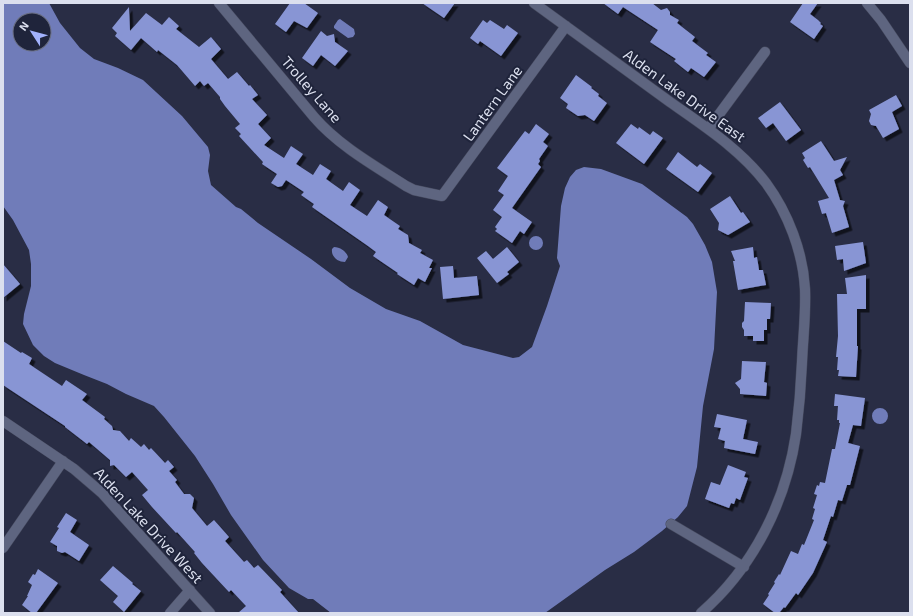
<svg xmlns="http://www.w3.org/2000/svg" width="913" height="616" font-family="'Exo 2',sans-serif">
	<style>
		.water { fill: #707cb9; fill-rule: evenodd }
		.building { fill: #8895d4; filter: url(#shadow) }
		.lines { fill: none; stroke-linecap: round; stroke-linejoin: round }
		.minor-casing { stroke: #464a5e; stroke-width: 11 }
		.minor { stroke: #5e6580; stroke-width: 10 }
		.labels { text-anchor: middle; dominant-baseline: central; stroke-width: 4; stroke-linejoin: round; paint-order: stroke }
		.street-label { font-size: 15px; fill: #dbdfee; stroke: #1f243b }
	</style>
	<defs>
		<filter id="shadow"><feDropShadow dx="3.5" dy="3.5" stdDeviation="0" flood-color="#0009"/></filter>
	</defs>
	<rect width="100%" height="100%" fill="#292d45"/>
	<path class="water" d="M3 3H49L60 23 80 48 94 59 118 68 143 80 182 116 208 147 210 155 208 171 211 185 236 207 241 209 258 223 311 259 350 288 386 309 420 321 463 345 513 358 519 357 532 347 547 306 560 266 557 258 561 206 565 188 570 177 576 170 584 167 601 169 642 184 687 217 693 224 705 245 712 262 717 292 714 349 703 406 697 467 687 506 678 517 662 531 634 552 605 570 545 613H331L313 599H308L289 588 263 560 231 515 213 484 195 456 164 417 154 406 126 394 107 384 84 375 55 363 44 356 33 345 23 324 24 314 31 286V264L29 250 13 220 3 206ZM20 20H44V44H20Z
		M340 19 354 29 355 34 353 37 348 38 334 28V26L338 20Z
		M529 243a7 7 0 1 1 14 0a7 7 0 1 1-14 0Z
		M334 247C340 247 347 252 348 257L345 262C338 262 331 257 332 249Z
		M872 416a8 8 0 1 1 16 0a8 8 0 1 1-16 0Z"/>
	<path class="building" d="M290 3H304L318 13 307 28 294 21 286 32 275 24Z
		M422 3H455L444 18Z
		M603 3H652L661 10 667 8 670 12V15L679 20 677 23 695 37 692 41 708 53 706 55 716 62 704 77 691 68 688 72 674 61 676 59 650 42 658 30 623 7 618 14Z
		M803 3H818L810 14 818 20 821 23 820 24 823 26 814 39 790 22Z
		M129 7 130 31 146 13 162 25 169 17 179 26 176 29 199 47 211 37 221 49 211 59 228 79 237 72 249 86 250 85 258 95 252 99 267 115 258 124 271 138 264 145 284 158 291 146 303 154 296 164 313 175 320 164 331 171 326 179 343 191 349 182 360 190 350 205 367 216 378 200 388 207 384 215 400 226 398 229 408 235 409 243 422 250 420 253 433 260 429 268H432L425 282 418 278 414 285 397 274 398 273 373 256 376 252 368 246 312 207 314 204 301 195 304 192 286 180 282 186 278 187 271 183 277 174 262 164 263 162 239 136 241 134 235 128 240 124 225 106 220 99V97L208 83 204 86 200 81 195 86 177 65 158 50 157 52 141 38 131 50 115 36 117 33 112 28Z
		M483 20 487 23 490 20 504 29 507 25 518 33 501 56 480 41 478 44 470 38Z
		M321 31 327 36 334 34 335 42 348 51 335 66 321 55 313 66 302 58Z
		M576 75 592 87 591 88 599 94 598 96 607 103 594 121 585 115 578 116 566 108 568 104 560 98Z
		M896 95 902 106 892 112 899 129 883 138 876 126 871 125 869 121 871 114 869 110Z
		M780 102 801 130 786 141 773 123 766 128 758 118Z
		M536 124 549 134 543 142 548 146 539 159 540 161 538 164 541 167 512 208 532 222 524 234 520 231 512 243 495 231 497 229 495 227 502 217 493 210 504 195 498 191 508 176 497 168 525 131 529 134Z
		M631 124 638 129 639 127 650 135 653 131 663 138 644 164 616 143Z
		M821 141 834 161 847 157 840 170 843 175 834 180 840 200 845 201 843 206 849 227 832 233 826 213 822 214 818 201 829 198 810 167 808 168 803 160 805 158 802 153Z
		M678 152 697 167 700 164 712 173 698 192 666 169Z
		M730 196 741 213 743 212 750 222 728 235 718 230 719 223 710 209Z
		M863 242 866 263 844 271 843 259 837 260 835 246Z
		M507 247 519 262 507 272 509 274 497 283 477 258 486 251 493 259Z
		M753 247 754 258 757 257 759 270H763L766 285 738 290 733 261H735L731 251Z
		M3 264 20 284 3 298Z
		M453 266 454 278 477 276 479 295 443 299 440 267Z
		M866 275V309H857V346H858L856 377 838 376 839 370H837L838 357H836L838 336 837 294H847L845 278Z
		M745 302 771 303 770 319H767V330H764V341H753V336H744V330L742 327V323L744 321Z
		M3 341 21 353 22 352 32 358 29 364 62 386 66 380 87 394 82 400 105 417 104 419 112 426 113 430 120 431 129 441 131 438 141 447 144 444 149 450 151 448 165 463 168 460 174 467 169 471 177 480 175 482 184 494H190L194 498 192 508 207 526 214 520 229 537 225 541 244 562 247 560 254 568 258 565 282 590 280 592 299 613H238L246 606 231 590 229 592 202 563 194 553 195 552 177 532 176 533 152 507 142 495 148 490 132 472 126 477 114 465 110 466V460L89 442 87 444 65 427V426L3 385Z
		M742 361 766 362 764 382 767 383 766 396 740 394V389L735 383 741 379Z
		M835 394 865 398 861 426 853 425 848 443 860 446 850 485H847L842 501 838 500 833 517 831 516 823 540 827 542 813 573 798 595 796 593 785 608 784 607 779 613H775L763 604 769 595 768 594 775 583 774 582 779 574 780 575 791 551 798 554 802 544 804 545 814 520 812 519 815 509 813 508 817 495 814 494 817 485 819 486 820 482 825 483 832 449H835L840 423H839V420H837L838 406H834Z
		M717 414 747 420 743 439 758 442 755 454 724 448 725 441 718 439 721 428 714 427Z
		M728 465 746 472 744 477 748 478 740 500 736 498 734 504 731 503 729 508 705 499 711 482 720 485Z
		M66 513 77 520 70 532 89 545 79 561 65 552 62 553 57 551V546L50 542 59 528 57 527Z
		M113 566 133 583 132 584 141 591 124 612 113 602 118 596 100 580Z
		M38 569 58 583 36 613H32L22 605 28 596H27L32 585 28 582 33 574 35 575Z"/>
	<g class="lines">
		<defs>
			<path id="minor" d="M219 3 314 117C339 146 375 166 406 186L414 190 442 196 566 26
				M534 3C579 36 625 69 670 102 704 126 740 149 766 183 788 213 803 252 805 289 806 314 803 338 802 362 801 386 799 410 796 434 786 502 753 568 701 613
				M867 3 881 20 910 63
				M709 128 765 52
				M3 421 74 469 102 493 210 613
				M671 524 744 567
				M3 548 63 461
				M170 613 190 590"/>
		</defs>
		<use href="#minor" class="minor-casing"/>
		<use href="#minor" class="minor"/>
	</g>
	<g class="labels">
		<g class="street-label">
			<text transform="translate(312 89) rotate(49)">Trolley Lane</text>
			<text transform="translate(685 95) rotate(36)">Alden Lake Drive East</text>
			<text transform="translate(492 103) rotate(-54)">Lantern Lane</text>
			<text transform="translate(149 525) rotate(47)">Alden Lake Drive West</text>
		</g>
	</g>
	<rect width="913" height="616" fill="none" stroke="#dbdfee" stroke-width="8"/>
	<g transform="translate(32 32) rotate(306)"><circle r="19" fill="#1f243b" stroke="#6a6f83"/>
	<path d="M0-3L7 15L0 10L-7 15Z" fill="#a2b2fd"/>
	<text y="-6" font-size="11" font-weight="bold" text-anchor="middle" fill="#dbdfee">N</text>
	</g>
</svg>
